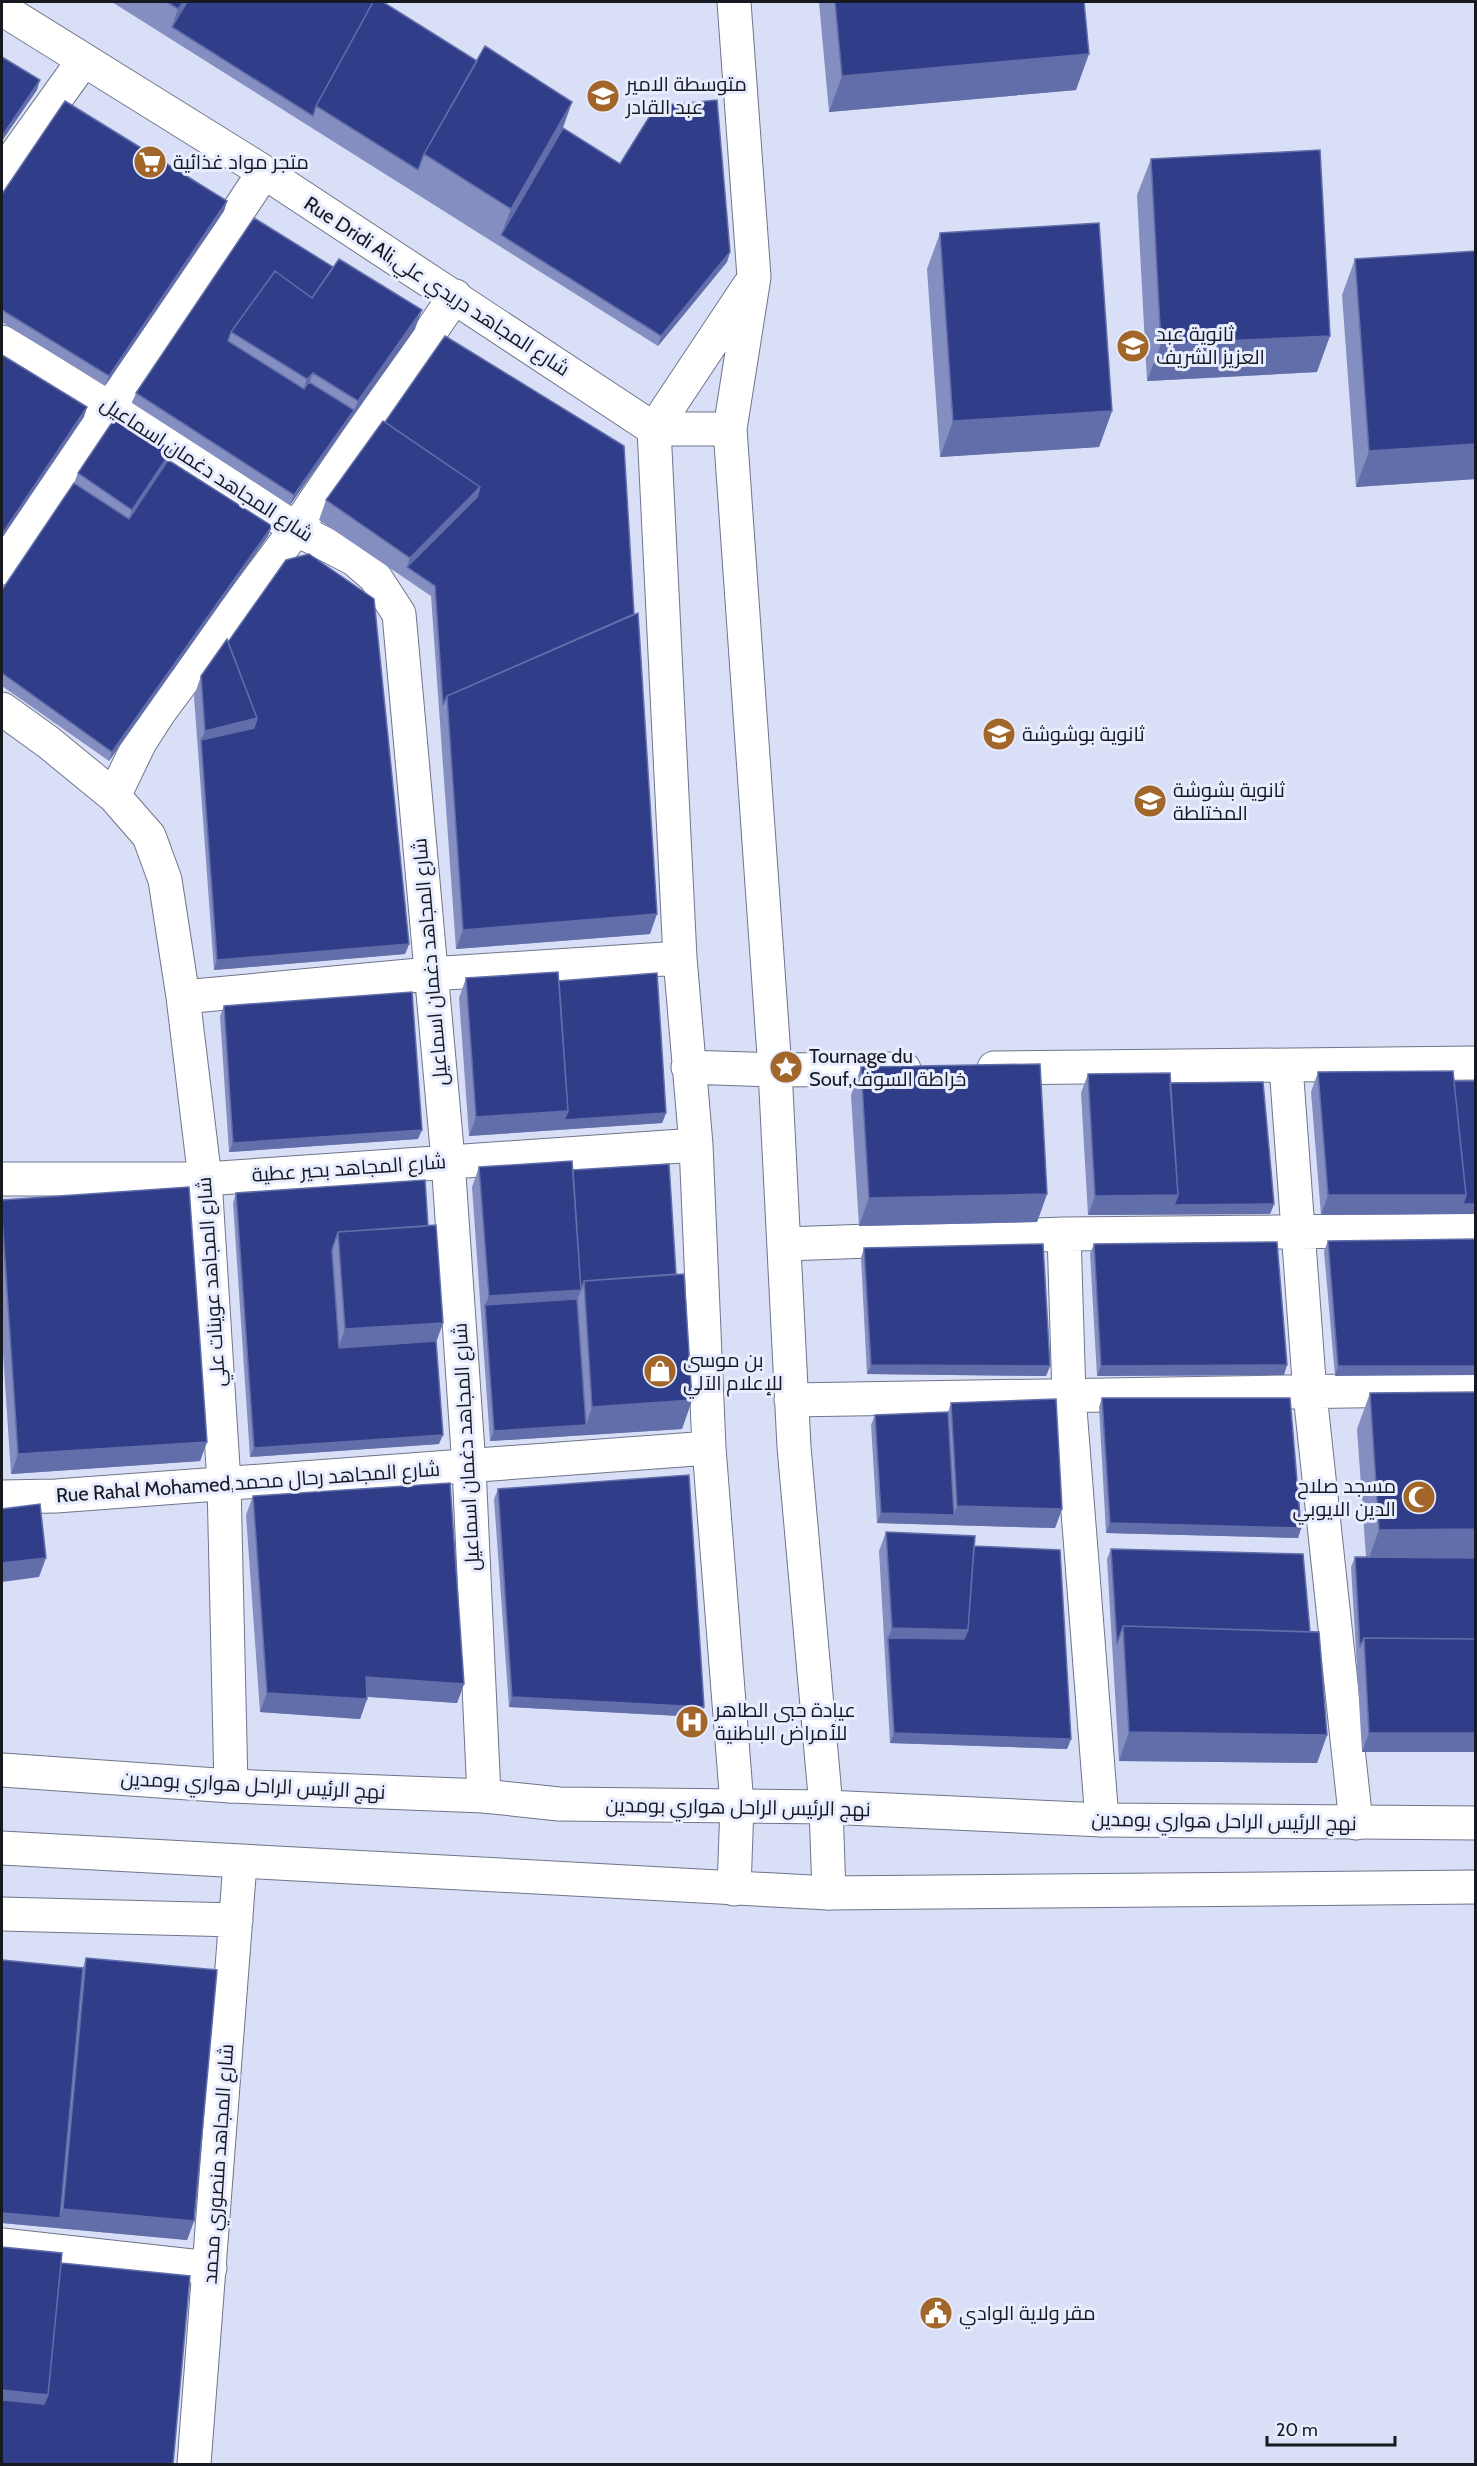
<svg xmlns="http://www.w3.org/2000/svg" width="1477" height="2466" font-family="Cabin,Cairo,sans-serif">
	<style>
		.lines { fill: none; stroke-linecap: round; stroke-linejoin: round }
		.minor-casing { stroke: #6f7589; stroke-width: 35 }
		.major-casing { stroke: #6f7589; stroke-width: 35 }
		.minor { stroke: #fff; stroke-width: 33 }
		.major { stroke: #fff; stroke-width: 33 }
		.wall { fill: #848ec0 }
		.shaded-wall { fill: #626eaa }
		.building { fill: #303e89; stroke: #626eaa; stroke-width: 1.5 }
		.labels { text-anchor: middle; dominant-baseline: central; stroke-width: 6; stroke-linejoin: round; paint-order: stroke }
		.poi-label { font-size: 20px; fill: #171921; stroke: #e7edff; text-anchor: start }
		.street-label { font-size: 20px; fill: #171921; stroke: #e7edff }
	</style>
	<rect width="100%" height="100%" fill="#d8dff6"/>
	<g class="lines">
		<defs>
			<path id="minor" d="M734 2 754 277 730 429 775 1070 794 1447 826 1807 829 1893
				M2 9 264 172 654 429H730
				M2 174 83 61
				M2 342 109 406 296 529 354 559 375 577 399 614 448 1160 469 1467 484 1796
				M2 568 264 172
				M2 709 48 742 114 796 149 836 165 880 183 997 205 1179 224 1483 231 1786
				M114 796 140 742 160 711 296 529 455 296
				M183 997 430 974 680 958
				M1286 1066 1310 1394 1356 1823
				M688 1067 775 1070 904 1069
				M994 1068 1476 1063
				M2 1179H205L696 1145
				M1064 1234 1069 1396 1102 1820
				M785 1244 1064 1234 1476 1230
				M791 1400 1476 1389
				M2 1497 56 1496 709 1448
				M734 1889 737 1805 709 1448 696 1145 680 958 654 429 749 286
				M2 1914 236 1920
				M2 2245 210 2268
				M194 2464 240 1863"/>
			<path id="major" d="M2 1770 231 1786 484 1796 559 1804 826 1807 1102 1820 1476 1823
				M2 1848 829 1893 1476 1887"/>
		</defs>
		<use href="#minor" class="minor-casing"/>
		<use href="#major" class="major-casing"/>
		<use href="#minor" class="minor"/>
		<use href="#major" class="major"/>
	</g>
	<path class="wall" d="M112 2H383L477 61 572 102 563 128 730 252 727 262 658 346Z
		M819 2H1084L1076 90 829 112Z
		M1151 159 1317 372 1147 381 1137 195Z
		M2 194 227 201 224 211 105 386 2 322Z
		M254 218 415 329 290 505 132 403 136 393Z
		M940 233 1112 411 1099 447 940 457 927 269Z
		M1476 251V479L1356 487 1342 295 1355 259Z
		M383 421 650 934 456 949 431 596 319 520 326 500Z
		M168 460 272 526 268 536 109 761 2 686V590L74 483 78 473Z
		M228 642 409 944 405 954 214 970 194 696 201 676Z
		M466 978 559 981 666 1113 662 1123 469 1136 459 998Z
		M224 1006 418 1139 229 1152 220 1016Z
		M861 1067 1047 1194 1037 1222 859 1226 851 1095Z
		M1318 1072 1454 1081H1476V1214L1321 1215 1311 1092Z
		M1088 1074 1170 1083 1274 1204 1270 1214 1088 1215 1081 1093Z
		M479 1167 573 1170 676 1274 692 1400 682 1429 490 1441 472 1187Z
		M236 1193 428 1226 443 1323 436 1341 439 1444 250 1457 233 1203Z
		M2 1200 207 1442 200 1461 11 1474 2 1338Z
		M1476 1239 1335 1376 1324 1251 1328 1241Z
		M1094 1244 1284 1375 1097 1376 1090 1253Z
		M864 1248 1050 1366 1046 1376 867 1374 861 1258Z
		M1476 1392V1752H1362L1351 1567 1355 1557H1366L1357 1429 1370 1393Z
		M1102 1398 1301 1528 1298 1538 1106 1533 1099 1407Z
		M951 1403 1062 1509 1055 1528 877 1523 871 1425 875 1415 948 1412Z
		M498 1489 704 1707 700 1717 509 1707 494 1499Z
		M253 1496 464 1684 457 1703 367 1697V1699L360 1719 260 1712 246 1515Z
		M886 1532 974 1546 1071 1739 1067 1749 890 1743 879 1551Z
		M1111 1549 1310 1632 1327 1735 1317 1763 1119 1761 1107 1559Z
		M86 1958 194 2221 187 2240 2 2223Z"/>
	<path class="shaded-wall" d="M183 2H190L172 27 178 9Z
		M1089 54 1076 90 829 112 842 76Z
		M40 80 37 90 2 141V136Z
		M572 102 559 138 501 235 511 209Z
		M227 201 224 211 105 386 109 376Z
		M730 252 727 262 658 346 661 336Z
		M422 310 415 329 290 505 294 495 354 410 358 401Z
		M1330 336 1317 372 1147 381 1161 344Z
		M313 373 306 392 300 399 307 379Z
		M87 407 84 417 2 538V534Z
		M1112 411 1099 447 940 457 953 421Z
		M1476 444V479L1356 487 1369 451Z
		M172 450 165 470 125 529 132 510Z
		M480 487 473 507 407 567 410 558Z
		M272 526 268 536 109 761 112 752Z
		M257 718 250 738 201 740 205 731Z
		M657 914 650 934 456 949 463 930Z
		M409 944 405 954 214 970 217 960Z
		M568 1111 666 1113 662 1123 469 1136 476 1117Z
		M422 1130 418 1139 229 1152 233 1143Z
		M1047 1194 1037 1222 859 1226 869 1198Z
		M1178 1195 1274 1204 1270 1214 1088 1215 1095 1196Z
		M1328 1195H1466L1459 1214 1321 1215Z
		M1463 1204H1476V1214H1459Z
		M581 1290 573 1309 485 1305 489 1296Z
		M443 1323 433 1351 335 1357 345 1329Z
		M871 1365 1050 1366 1046 1376 867 1374Z
		M1287 1365 1284 1375 1097 1376 1101 1366Z
		M1338 1366H1476V1375L1335 1376Z
		M692 1400 682 1429 490 1441 494 1431 586 1425 592 1407Z
		M443 1435 439 1444 250 1457 254 1448Z
		M207 1442 200 1461 11 1474 18 1454Z
		M957 1506 1062 1509 1055 1528 877 1523 881 1513 954 1515Z
		M1110 1523 1301 1528 1298 1538 1106 1533Z
		M1476 1529V1566H1366L1379 1530Z
		M46 1558 39 1577 2 1582V1563Z
		M892 1628 968 1630 960 1649 888 1638Z
		M366 1677 464 1684 457 1703 359 1696Z
		M267 1693 367 1699 360 1719 260 1712Z
		M512 1697 704 1707 700 1717 509 1707Z
		M1129 1732 1327 1735 1317 1763 1119 1761Z
		M894 1733 1071 1739 1067 1749 890 1743Z
		M1369 1733H1476V1752H1362Z
		M63 2209 194 2221 187 2240 2 2223V2213L60 2218Z
		M2 2390 48 2395 40 2414 2 2410Z"/>
	<path class="building" d="M167 2H183L178 9Z
		M187 2H373L316 106 313 116 172 27Z
		M373 2H383L477 61 424 154 418 170 316 106Z
		M835 2H1084L1089 54 842 76Z
		M485 46 572 102 511 209 424 154Z
		M2 57 40 80 2 136Z
		M717 100 730 252 661 336 501 235 563 128 620 164 656 106Z
		M65 101 227 201 109 376 2 310V194Z
		M1320 150 1330 336 1161 344 1151 159Z
		M254 218 333 267 312 298 275 271 231 332 228 341 304 389 309 382 354 410 294 495 136 393Z
		M1099 223 1112 411 953 421 940 233Z
		M1476 251V444L1369 451 1355 259Z
		M339 259 422 310 358 401 313 373 307 379 231 332 275 271 312 298Z
		M445 336 624 446 634 614 447 696 443 705 435 586 407 567 477 497 480 487 385 422Z
		M2 355 87 407 2 534Z
		M117 415 172 450 132 510 78 473Z
		M383 421 480 487 410 558 326 500Z
		M168 460 272 526 112 752 2 673V590L74 483 129 519Z
		M309 554 374 599 409 944 217 960 201 740 254 728 257 718 228 642 286 560Z
		M638 613 657 914 463 930 447 696Z
		M227 639 257 718 205 731 201 676Z
		M558 972 568 1111 476 1117 466 978Z
		M657 973 666 1113 564 1120 568 1111 559 981Z
		M412 992 422 1130 233 1143 224 1006Z
		M1040 1064 1047 1194 869 1198 861 1067Z
		M1453 1071 1466 1195H1328L1318 1072Z
		M1170 1073 1178 1195 1095 1196 1088 1074Z
		M1454 1081H1476V1204H1463L1466 1195Z
		M1263 1082 1274 1204 1174 1205 1178 1195 1170 1083Z
		M572 1161 581 1290 489 1296 479 1167Z
		M669 1164 676 1274 584 1281 581 1290 573 1170Z
		M425 1180 428 1226 338 1232 332 1250 339 1348 436 1341 443 1435 254 1448 236 1193Z
		M189 1187 207 1442 18 1454 2 1215V1200Z
		M436 1225 443 1323 345 1329 338 1232Z
		M1476 1239V1366H1338L1328 1241Z
		M1277 1242 1287 1365 1101 1366 1094 1244Z
		M1043 1244 1050 1366 871 1365 864 1248Z
		M684 1274 692 1400 592 1407 584 1281Z
		M577 1299 586 1425 494 1431 485 1305Z
		M1476 1392V1529L1379 1530 1370 1393Z
		M1102 1398H1290L1301 1528 1110 1523Z
		M1056 1399 1062 1509 957 1506 951 1403Z
		M948 1412 954 1515 881 1513 875 1415Z
		M689 1475 704 1707 512 1697 498 1489Z
		M450 1483 464 1684 366 1677 367 1699 267 1693 253 1496Z
		M40 1504 46 1558 2 1563V1509Z
		M886 1532 975 1536 968 1630 892 1628Z
		M974 1546 1060 1550 1071 1739 894 1733 888 1638 964 1639 968 1630Z
		M1111 1549 1303 1554 1310 1632 1123 1626 1117 1644Z
		M1355 1557 1476 1558V1639L1364 1638 1360 1647Z
		M1123 1626 1319 1632 1327 1735 1129 1732Z
		M1364 1638 1476 1639V1733H1369Z
		M86 1958 217 1970 194 2221 63 2209Z
		M2 1960 83 1968 60 2218 2 2213Z
		M2 2247 62 2253 48 2395 2 2390Z
		M61 2263 190 2276 173 2464H2V2400L44 2404 48 2395Z"/>
	<defs>
		<symbol id="school-disc" viewBox="-11 -11 22 22"><circle r="9.5" fill="#a3662a" stroke="#e7edff"/><path d="M0-5L7-2L0 1L-7-2ZM-4 1L0 2.5L4 1V4Q0 6-4 4Z" fill="#fff"/></symbol>
		<symbol id="supermarket-disc" viewBox="-11 -11 22 22"><circle r="9.5" fill="#a3662a" stroke="#e7edff"/><path d="M-6-5.5h2.5l.6 2H6L4.5 2H-2.5L-4.4-4H-6ZM-1.5 3.2a1.3 1.3 0 1 0 .1 0ZM3 3.2a1.3 1.3 0 1 0 .1 0Z" fill="#fff"/></symbol>
		<symbol id="university-disc" viewBox="-11 -11 22 22"><circle r="9.5" fill="#a3662a" stroke="#e7edff"/><path d="M0-5L7-2L0 1L-7-2ZM-4 1L0 2.5L4 1V4Q0 6-4 4Z" fill="#fff"/></symbol>
		<symbol id="sight-disc" viewBox="-11 -11 22 22"><circle r="9.5" fill="#a3662a" stroke="#e7edff"/><path d="M0-6L1.8-2.2L6-1.7L2.9 1.2L3.7 5.4L0 3.3L-3.7 5.4L-2.9 1.2L-6-1.7L-1.8-2.2Z" fill="#fff"/></symbol>
		<symbol id="shop-disc" viewBox="-11 -11 22 22"><circle r="9.5" fill="#a3662a" stroke="#e7edff"/><path d="M-5-2.5h2.3a2.7 3.5 0 0 1 5.4 0H5L5.5 6h-11ZM-1.5-2.5h3a1.5 2.3 0 0 0-3 0Z" fill="#fff"/></symbol>
		<symbol id="mosque-disc" viewBox="-11 -11 22 22"><circle r="9.5" fill="#a3662a" stroke="#e7edff"/><path d="M3.5-4.9A6 6 0 1 0 3.5 4.9A5 5 0 1 1 3.5-4.9Z" fill="#fff"/></symbol>
		<symbol id="hospital-disc" viewBox="-11 -11 22 22"><circle r="9.5" fill="#a3662a" stroke="#e7edff"/><path d="M-5-5h3v3.5h4V-5h3V5h-3V1.5h-4V5h-3Z" fill="#fff"/></symbol>
		<symbol id="civic-disc" viewBox="-11 -11 22 22"><circle r="9.5" fill="#a3662a" stroke="#e7edff"/><path d="M-.6-6.5H3V-4.5H.6V-3L4-1V1h2V6H-6V1h2V-1L-.6-3ZM-1.2 2.5V6h2.4V2.5Z" fill="#fff"/></symbol>
	</defs>
	<g fill-rule="evenodd">
		<use href="#school-disc" x="584" y="77" width="38" height="38"/>
		<use href="#supermarket-disc" x="131" y="143" width="38" height="38"/>
		<use href="#school-disc" x="1114" y="327" width="38" height="38"/>
		<use href="#university-disc" x="980" y="715" width="38" height="38"/>
		<use href="#school-disc" x="1131" y="782" width="38" height="38"/>
		<use href="#sight-disc" x="767" y="1048" width="38" height="38"/>
		<use href="#shop-disc" x="641" y="1352" width="38" height="38"/>
		<use href="#mosque-disc" x="1400" y="1478" width="38" height="38"/>
		<use href="#hospital-disc" x="673" y="1703" width="38" height="38"/>
		<use href="#civic-disc" x="917" y="2294" width="38" height="38"/>
	</g>
	<g class="labels">
		<g class="poi-label">
			<text x="626" y="84">متوسطة الامير<tspan x="626" dy="23">عبد القادر</tspan></text>
			<text x="173" y="162">متجر مواد غذائية</text>
			<text x="1156" y="334">ثانوية عبد<tspan x="1156" dy="23">العزيز الشريف</tspan></text>
			<text x="1022" y="734">ثانوية بوشوشة</text>
			<text x="1173" y="790">ثانوية بشوشة<tspan x="1173" dy="23">المختلطة</tspan></text>
			<text x="809" y="1056">Tournage du<tspan x="809" dy="23">Souf,خراطة السوف</tspan></text>
			<text x="683" y="1360">بن موسى<tspan x="683" dy="23">للإعلام الآلي</tspan></text>
			<text x="1396" y="1486" text-anchor="end">مسجد صلاح<tspan x="1396" dy="23">الدين الايوبي</tspan></text>
			<text x="715" y="1710">عيادة حبى الطاهر<tspan x="715" dy="23">للأمراض الباطنية</tspan></text>
			<text x="959" y="2313">مقر ولاية الوادي</text>
		</g>
		<g class="street-label">
			<text transform="translate(437 286) rotate(33)">Rue Dridi Ali,شارع المجاهد دريدي علي</text>
			<text transform="translate(207 469) rotate(33)">شارع المجاهد دغمان اسماعيل</text>
			<text transform="translate(430 962) rotate(-95)">شارع المجاهد دغمان اسماعيل</text>
			<text transform="translate(349 1168) rotate(-4)">شارع المجاهد بحير عطية</text>
			<text transform="translate(211 1282) rotate(-94)">شارع المجاهد عوينات علي</text>
			<text transform="translate(466 1447) rotate(-93)">شارع المجاهد دغمان اسماعيل</text>
			<text transform="translate(248 1482) rotate(-4)">Rue Rahal Mohamed,شارع المجاهد رحال محمد</text>
			<text transform="translate(253 1785) rotate(3)">نهج الرئيس الراحل هواري بومدين</text>
			<text transform="translate(738 1807) rotate(1)">نهج الرئيس الراحل هواري بومدين</text>
			<text transform="translate(1224 1821) rotate(1)">نهج الرئيس الراحل هواري بومدين</text>
			<text transform="translate(218 2164) rotate(-86)">شارع المجاهد منصوري محمد</text>
		</g>
	</g>
	<rect width="1477" height="2466" fill="none" stroke="#171921" stroke-width="6"/>
	<path d="M1267 2436v9h128v-9" fill="none" stroke="#171921" stroke-width="3"/>
	<text x="1276" y="2436" font-size="18" fill="#171921" stroke="#e7edff" stroke-width="4.5" paint-order="stroke">20 m</text>
</svg>
